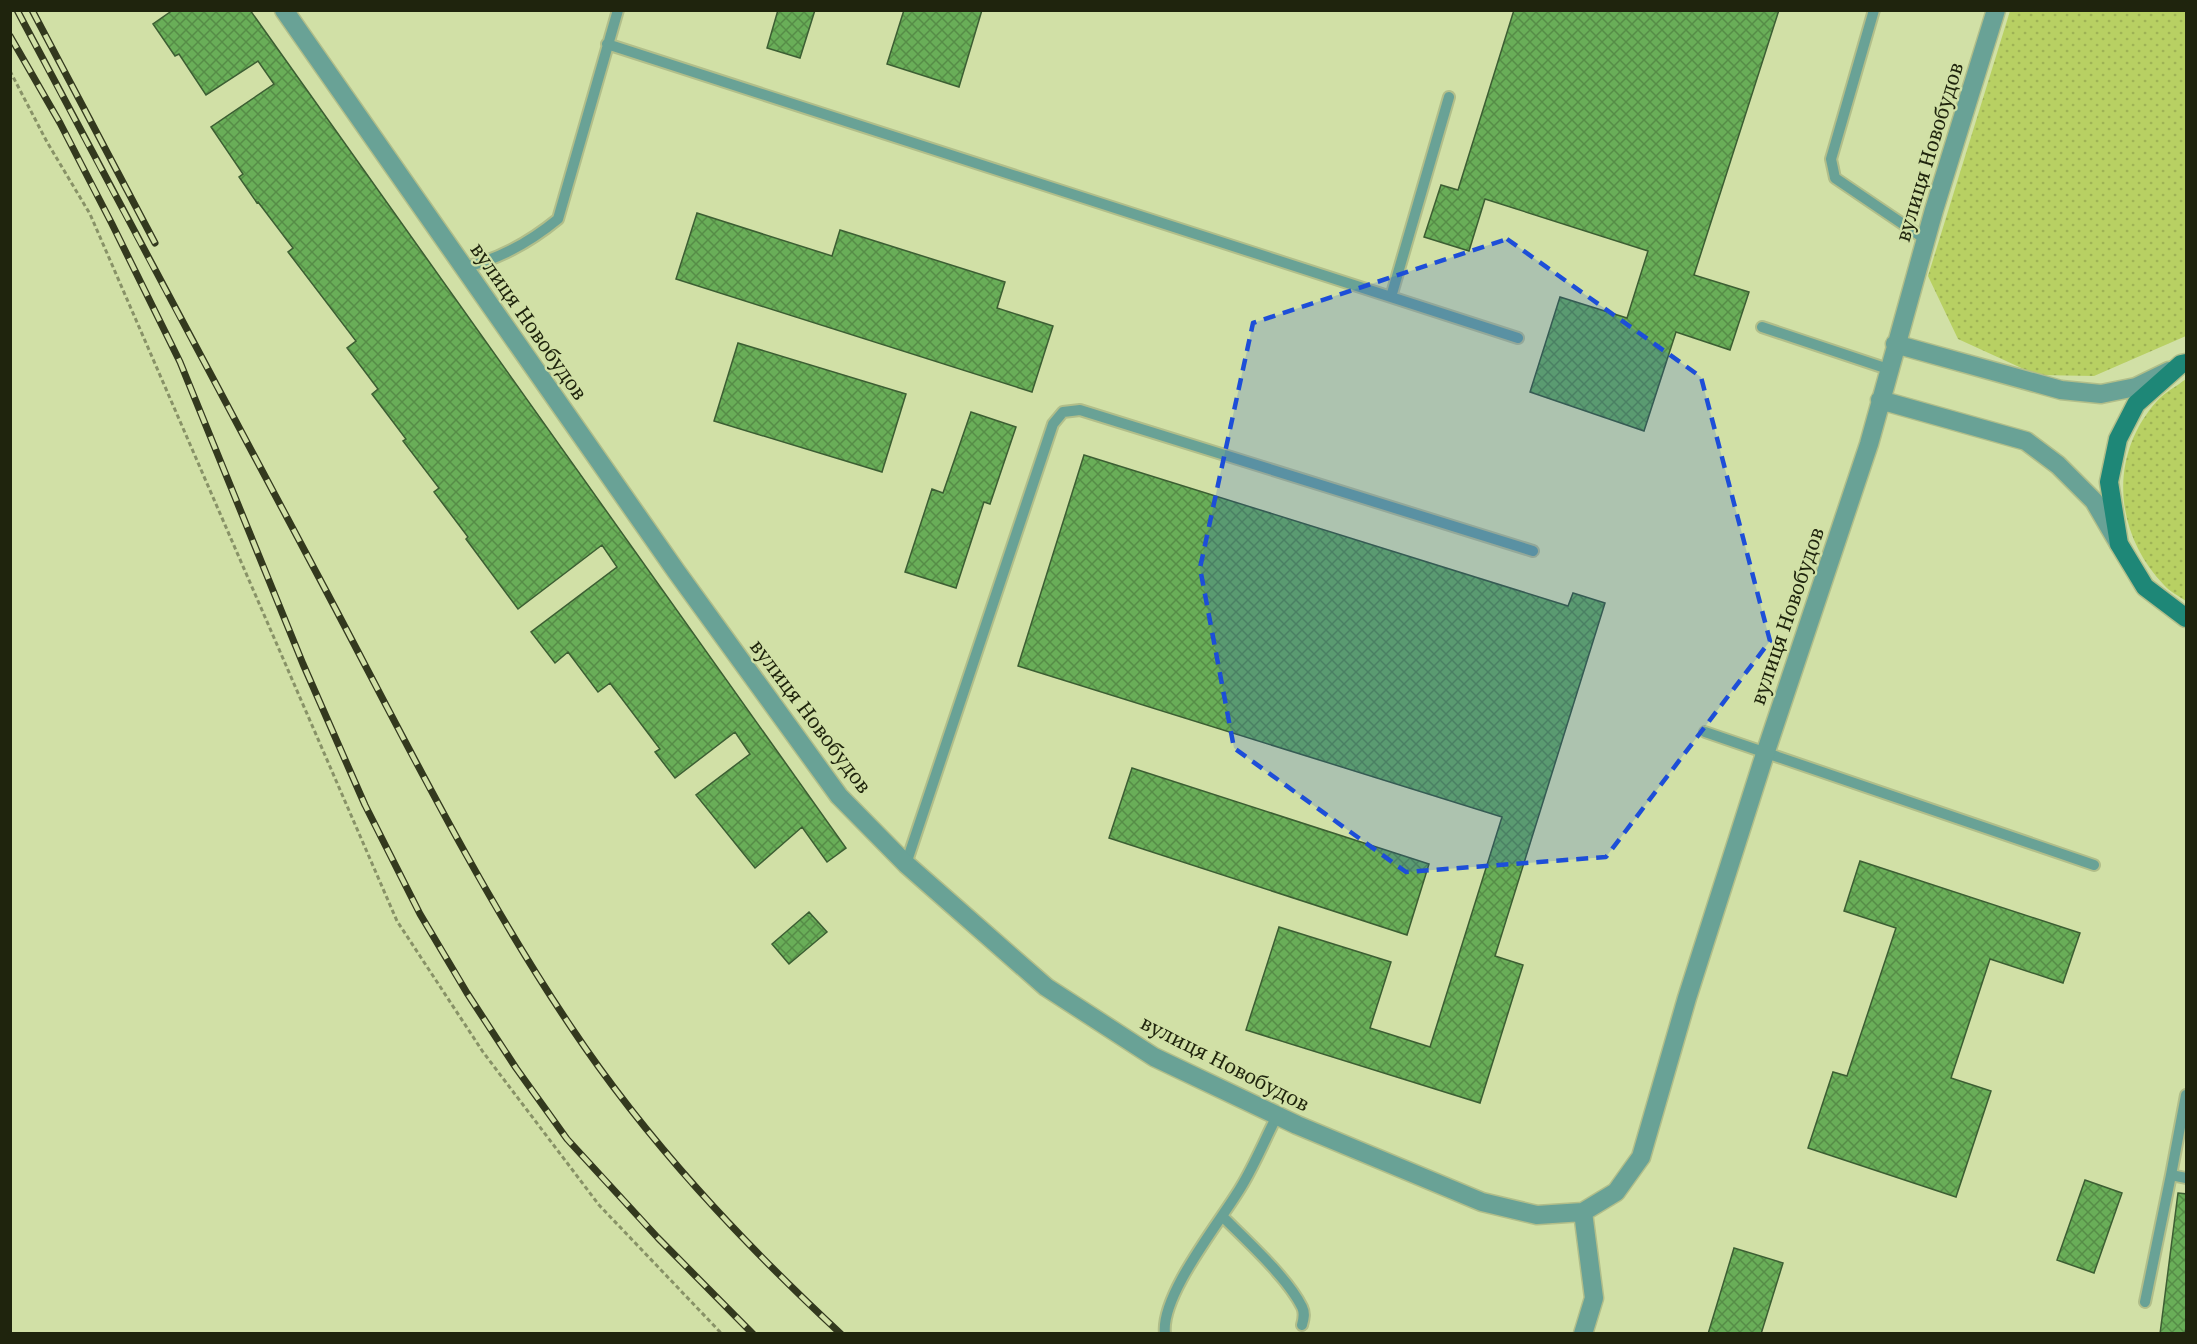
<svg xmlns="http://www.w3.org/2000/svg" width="2197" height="1344" font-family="'Noto Serif',serif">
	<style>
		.grass { fill: url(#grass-dots) }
		.building { fill: url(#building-cross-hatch); stroke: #3c5e33; stroke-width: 1.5 }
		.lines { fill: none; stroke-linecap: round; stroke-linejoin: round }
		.lane-casing { stroke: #b1be8a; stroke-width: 14 }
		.street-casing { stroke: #b1be8a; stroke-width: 21 }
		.secondary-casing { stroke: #b1be8a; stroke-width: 21 }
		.path { stroke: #889267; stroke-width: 3; stroke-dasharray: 4.5 3; stroke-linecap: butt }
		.lane { stroke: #69a296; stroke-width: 10 }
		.street { stroke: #69a296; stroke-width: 18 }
		.secondary { stroke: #1e8777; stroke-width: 18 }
		.rail-casing { stroke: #33391e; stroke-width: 7 }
		.rail { stroke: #d1e0a6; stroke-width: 4.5; stroke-dasharray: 14; stroke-linecap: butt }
		.marked { fill: #1d4ed8; fill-opacity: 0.2; stroke: #1d4ed8; stroke-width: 4.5; stroke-dasharray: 12 8; stroke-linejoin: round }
		.labels { text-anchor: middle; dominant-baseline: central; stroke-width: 4.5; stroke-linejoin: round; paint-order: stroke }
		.street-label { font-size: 20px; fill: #1f240d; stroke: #d1e0a6 }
	</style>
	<defs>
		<pattern id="grass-dots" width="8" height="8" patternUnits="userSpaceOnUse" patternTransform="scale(1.5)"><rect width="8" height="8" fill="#b8d063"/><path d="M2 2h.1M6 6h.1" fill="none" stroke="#9eb255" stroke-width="1.8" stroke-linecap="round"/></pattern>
		<pattern id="building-cross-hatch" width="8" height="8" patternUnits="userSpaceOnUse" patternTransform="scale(1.5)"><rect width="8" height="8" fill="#69ae58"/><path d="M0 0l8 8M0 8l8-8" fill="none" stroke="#568d47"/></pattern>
	</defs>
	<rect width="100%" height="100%" fill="#d1e0a6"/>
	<path class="grass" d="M2010 11H2186V336L2094 376 2037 375 1958 339 1928 276Z
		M2186 379V601C2179 596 2170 592 2164 585 2114 533 2108 456 2157 401 2165 392 2177 386 2186 379Z"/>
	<path class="building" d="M173 10H250L846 848 827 862 802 827 755 868 696 795 750 754 735 732 675 778 655 752 660 749 610 683 598 692 568 652 555 663 531 632 617 567 602 545 518 609 466 539 468 537 434 492 439 488 403 441 406 439 372 394 378 389 347 348 356 341 288 252 293 248 258 202 257 203 239 177 243 174 211 127 274 84 258 61 206 95 179 54 175 56 153 24Z
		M778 10H815L800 58 767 48Z
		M904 10H982L959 87 887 64Z
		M1514 10H1779L1694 275 1749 292 1730 350 1676 332 1644 431 1530 392 1560 297 1627 318 1648 251 1485 199 1469 251 1424 237 1441 185 1458 190Z
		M697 213 832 256 840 230 1005 282 997 308 1053 326 1032 392 676 279Z
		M738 343 906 394 882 472 714 421Z
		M971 412 1016 427 990 504 984 502 956 588 905 572 932 489 943 493Z
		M1084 455 1568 606 1573 593 1605 603 1495 956 1523 965 1480 1103 1246 1030 1279 927 1391 962 1370 1028 1430 1047 1502 817 1018 666Z
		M1132 768 1429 864 1407 935 1109 838Z
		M1860 861 2080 933 2063 983 1990 959 1951 1078 1991 1091 1956 1197 1808 1148 1833 1072 1847 1076 1896 928 1844 911Z
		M809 912 827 932 789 964 772 944Z
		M2085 1180 2122 1193 2094 1273 2057 1260Z
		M2178 1193 2187 1194V1319L2185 1334H2160Z
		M1734 1248 1783 1263 1761 1334H1708Z"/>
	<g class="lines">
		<defs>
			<path id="lane" d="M1874 10 1831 159 1835 178 1925 239
				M607 44 1518 338
				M465 267C500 259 530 242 558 219L618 10
				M1391 297 1449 97
				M1762 327 1888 369
				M1705 732 2094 865
				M906 864 1053 424 1063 412 1080 410 1533 551
				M2171 1175 2186 1095
				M1222 1216C1245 1239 1288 1278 1302 1307 1305 1313 1304 1318 1302 1325
				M2145 1302 2171 1175 2186 1178
				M1165 1334C1160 1295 1221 1221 1241 1187 1255 1164 1265 1139 1277 1116"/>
			<path id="street" d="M284 10 676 571 839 796 906 864 1046 987 1154 1057 1297 1125 1482 1202 1537 1215 1583 1212 1616 1192 1641 1157 1687 998 1765 754 1869 444 1934 210 1996 10
				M1895 344 2061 390 2101 394 2136 387 2169 371
				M1880 400 2026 441 2058 465 2094 501 2119 544
				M1583 1212 1594 1298 1583 1334"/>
			<path id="secondary" d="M2186 363 2181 364 2136 404 2118 439 2109 482 2119 544 2145 587 2186 618"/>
		</defs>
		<use href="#lane" class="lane-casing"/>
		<use href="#street" class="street-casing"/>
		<use href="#secondary" class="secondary-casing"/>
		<path class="path" d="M10 71 47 142 90 214 397 921 483 1052 599 1205 722 1334"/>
		<use href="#lane" class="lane"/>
		<use href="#street" class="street"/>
		<use href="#secondary" class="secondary"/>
		<defs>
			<path id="rail" d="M17 10C119 203 222 395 324 587 403 736 477 887 571 1027 647 1141 741 1241 841 1334
				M32 10 155 243
				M10 36 60 123 112 224 180 362 303 664 365 805 420 914 467 993 516 1068 567 1139 658 1238 753 1334"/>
		</defs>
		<use href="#rail" class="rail-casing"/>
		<use href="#rail" class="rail"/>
	</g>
	<path class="marked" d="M1507 239 1701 377 1770 641 1606 857 1406 872 1234 748 1200 568 1253 323Z"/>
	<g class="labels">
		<g class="street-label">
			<text transform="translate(1929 152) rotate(-73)">вулиця Новобудов</text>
			<text transform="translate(529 321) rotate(55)">вулиця Новобудов</text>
			<text transform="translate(1787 616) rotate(-71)">вулиця Новобудов</text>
			<text transform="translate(811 716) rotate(53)">вулиця Новобудов</text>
			<text transform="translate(1225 1063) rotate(27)">вулиця Новобудов</text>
		</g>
	</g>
	<rect width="2197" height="1344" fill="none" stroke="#1f240d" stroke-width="24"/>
</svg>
